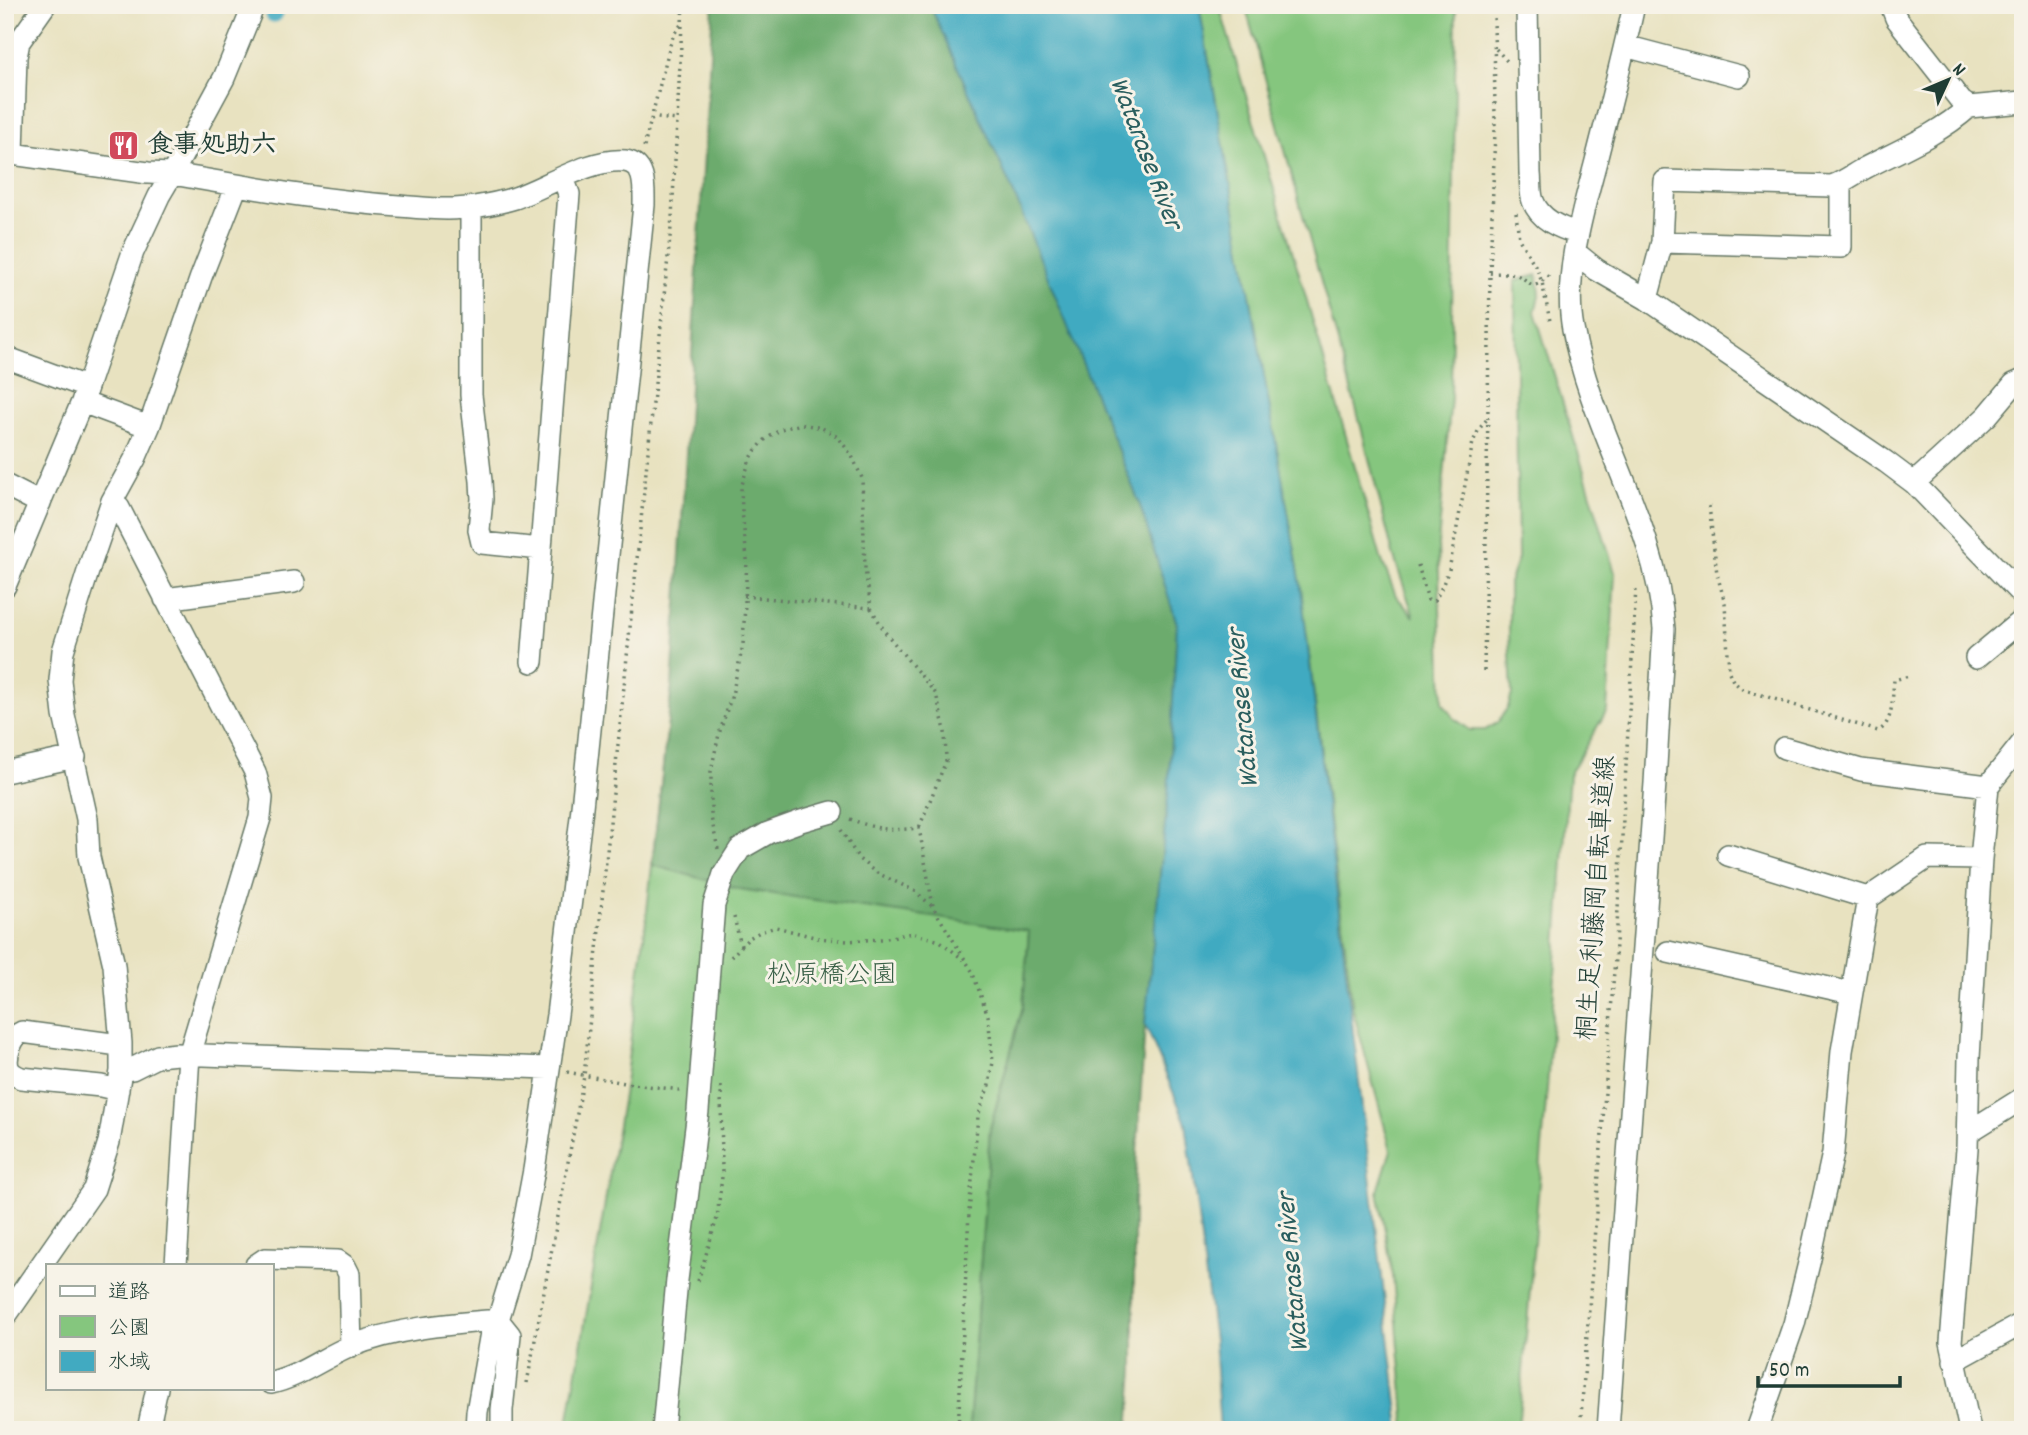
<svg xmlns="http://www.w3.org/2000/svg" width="2028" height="1435" font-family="Dekko,'Klee One',sans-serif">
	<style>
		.green { fill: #85c67e; stroke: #528259; stroke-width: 2 }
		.forest { fill: #6cab6d; stroke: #467450; stroke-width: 2 }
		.water { fill: #41aac1; stroke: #30747a; stroke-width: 2 }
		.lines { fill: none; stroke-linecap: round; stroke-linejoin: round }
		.canal { stroke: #41aac1; stroke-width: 19 }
		.minor-casing { stroke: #657765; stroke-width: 24 }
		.path { stroke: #657765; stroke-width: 3.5; stroke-dasharray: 2 5; stroke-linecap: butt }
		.minor { stroke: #fff; stroke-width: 21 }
		.labels { text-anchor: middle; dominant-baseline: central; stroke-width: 6; stroke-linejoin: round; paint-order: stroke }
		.poi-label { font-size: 26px; font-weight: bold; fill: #1f3d34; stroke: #f7f3e8; text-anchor: start }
		.street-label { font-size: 26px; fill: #1f3d34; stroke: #f7f3e8 }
		.park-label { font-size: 26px; fill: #385f46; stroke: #f7f3e8 }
		.water-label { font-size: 28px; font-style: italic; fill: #295e5e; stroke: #f7f3e8 }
	</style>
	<rect width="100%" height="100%" fill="#f7f3e8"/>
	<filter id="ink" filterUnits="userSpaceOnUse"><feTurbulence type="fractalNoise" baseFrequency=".0143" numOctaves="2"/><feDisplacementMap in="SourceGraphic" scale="14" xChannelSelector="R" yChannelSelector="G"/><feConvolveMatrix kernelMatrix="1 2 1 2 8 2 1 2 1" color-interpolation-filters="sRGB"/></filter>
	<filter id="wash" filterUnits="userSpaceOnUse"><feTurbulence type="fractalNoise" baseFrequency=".00686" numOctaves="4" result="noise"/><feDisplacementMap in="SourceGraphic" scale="28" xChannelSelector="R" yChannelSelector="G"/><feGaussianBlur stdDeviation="1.57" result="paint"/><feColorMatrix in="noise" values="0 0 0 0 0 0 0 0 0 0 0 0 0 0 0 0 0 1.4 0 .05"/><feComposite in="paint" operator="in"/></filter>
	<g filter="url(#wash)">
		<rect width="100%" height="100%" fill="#e8e2c0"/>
		<path class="green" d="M1199 5H1219L1301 280 1381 558 1396 596 1414 617 1393 554 1359 419 1245 5H1456L1451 397 1438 544 1443 703 1454 718 1470 730H1485L1497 723 1508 707 1512 694 1509 634V583L1518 558 1515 281 1537 275 1540 292 1535 312 1615 573 1607 710 1569 775 1547 1089 1518 1430H1406L1393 1276 1378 1191 1391 1150 1353 1010 1300 580Z
			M672 686 1029 931 1023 1006 990 1129 969 1430H567L625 1083 645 929Z"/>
		<path class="forest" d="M713 5H930L1014 194 1139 502 1177 624 1168 796 1145 1024 1134 1201V1371L1129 1430H969L990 1129 1023 1006 1029 931 739 889 652 865 672 686Z"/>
		<path class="water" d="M930 5H1199L1300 580 1400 1430H1220L1214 1340 1186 1123 1145 1024 1168 796 1177 624 1139 502 1014 194Z"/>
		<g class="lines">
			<path class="canal" d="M274 13 276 5"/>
		</g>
	</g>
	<g filter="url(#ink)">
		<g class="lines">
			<defs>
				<path id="minor" d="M1527 5 1530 173C1531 182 1530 193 1533 201 1540 220 1560 228 1577 233
					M1891 5 1896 18 1961 101 1969 107 2023 102
					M1625 46 1739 76
					M5 153 148 173 172 174C248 187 323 201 399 206 423 208 450 211 474 207 487 205 502 202 515 198 546 187 593 157 625 161 646 164 644 188 644 205L581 817 557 1015 534 1170 518 1255 498 1320 490 1338 477 1412 476 1430
					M13 153 16 57 19 42 45 5
					M471 208V395L481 481 482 499 479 530 482 543 541 549
					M1662 242 1841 247V183
					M1576 253 1597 270 1647 299 1886 462 1914 483 2023 596
					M1647 299 1662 242 1665 181 1832 186C1844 182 1854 174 1865 168 1900 150 1939 134 1969 107
					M5 357 86 387
					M82 402 149 427
					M1914 483 1987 416 2014 384 2023 380
					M5 485 40 503
					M112 501 119 508 255 772 262 798 260 818 189 1055 176 1265
					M5 586 82 402 133 252 159 196 172 174 224 78 254 5
					M165 599 294 582
					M1976 658 2023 619
					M532 662 569 194 563 178
					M1784 748 1861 770 1988 786
					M5 772 75 757
					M1728 855 1868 898
					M1668 952 1851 993
					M121 1071 132 1069 158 1056 177 1054 548 1068
					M118 1090 101 1086 21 1078C15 1075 10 1073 8 1067 5 1056 12 1036 22 1032L112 1044 121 1043
					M1967 1133 2023 1098
					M256 1265 265 1259 338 1261 345 1266 349 1274 351 1347
					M5 1317 94 1189 109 1142 121 1071V1043L114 965 89 857 87 819 64 715 60 680 63 651 91 562 112 501 135 459 149 427 201 277 237 185
					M1954 1361 2023 1323
					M271 1383C299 1377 323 1358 349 1347 396 1328 448 1324 498 1320L510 1335 502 1410V1430
					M148 1430 157 1388
					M663 1430 677 1280 698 1111 714 905 724 874 740 849 768 833 801 821 832 812
					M1608 1430 1655 783 1664 629C1657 523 1592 432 1573 329 1563 276 1583 211 1596 161 1609 109 1623 57 1634 5
					M1757 1430 1794 1324 1810 1259 1833 1153 1842 1051 1868 898 1927 858 1981 859
					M1970 1430 1951 1342 1967 1149 1969 1058 1981 859 1988 786 2023 742"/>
			</defs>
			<use href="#minor" class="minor-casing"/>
			<path class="path" d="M1496 49 1507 61
				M651 120 657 118 678 120
				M644 147 670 45 674 34 683 22
				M1516 213 1519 239 1536 267 1542 282 1550 321
				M1490 273C1497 274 1506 272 1513 274 1532 278 1528 297 1551 273
				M1709 506 1717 574 1725 603 1729 672 1733 681 1742 689 1878 731C1894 724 1892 695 1894 680L1909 676
				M1418 565 1428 600 1434 601 1439 593 1449 570 1473 442 1479 429 1488 418
				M744 596 871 608
				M1484 671 1490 273 1495 130 1494 5
				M850 819C878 830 890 831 919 828L933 906
				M841 830 859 859 875 872 915 891 933 907 972 971 988 1016 993 1062 989 1085 978 1116 969 1212 958 1430
				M718 849 711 817V771L719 734 732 695 743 645 747 559 742 511 741 488 749 462 755 451 765 440 781 429 802 424 822 428 838 437 852 456 862 478 865 569 871 608 885 632 936 694 945 730 946 761 919 828
				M734 917 741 946
				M731 957 749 938 760 932 776 927 818 938 847 941 882 939 912 933 940 941 964 960
				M567 1072 625 1083 680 1090
				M698 1281 717 1218 722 1177 721 1086
				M527 1383 584 1076 672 218 683 5
				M1580 1430 1616 944 1636 587"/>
			<use href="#minor" class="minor"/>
		</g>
	</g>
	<defs>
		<symbol id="restaurant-square" viewBox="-11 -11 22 22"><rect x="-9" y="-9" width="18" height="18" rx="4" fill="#d1495b" stroke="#f7f3e8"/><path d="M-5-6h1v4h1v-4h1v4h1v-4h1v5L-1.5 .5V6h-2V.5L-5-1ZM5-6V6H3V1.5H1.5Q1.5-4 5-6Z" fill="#fff"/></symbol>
	</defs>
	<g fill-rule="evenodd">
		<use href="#restaurant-square" x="106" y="128" width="35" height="35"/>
	</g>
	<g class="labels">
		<g class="poi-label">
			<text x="147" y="146">食事処助六</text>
		</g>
		<g class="street-label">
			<text transform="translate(1598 898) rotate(-86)">桐生足利藤岡自転車道線</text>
		</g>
		<g class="park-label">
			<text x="832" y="976">松原橋公園</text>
		</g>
		<g class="water-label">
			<text transform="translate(1144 154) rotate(69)">Watarase River</text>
			<text transform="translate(1245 708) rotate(-95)">Watarase River</text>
			<text transform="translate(1295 1272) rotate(-95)">Watarase River</text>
		</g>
	</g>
	<rect width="2028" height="1435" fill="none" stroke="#f7f3e8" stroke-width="28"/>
	<rect x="46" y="1264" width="228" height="126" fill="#f7f3e8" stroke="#a1aaa0" stroke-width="2"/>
	<rect x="60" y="1286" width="35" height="10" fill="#ffffff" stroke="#a1aaa0" stroke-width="2"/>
	<text x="108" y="1298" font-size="21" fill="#1f3d34">道路</text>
	<rect x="60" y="1316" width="35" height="21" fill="#85c67e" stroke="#a1aaa0" stroke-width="2"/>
	<text x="108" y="1334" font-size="21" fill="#1f3d34">公園</text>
	<rect x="60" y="1351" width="35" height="21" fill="#41aac1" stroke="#a1aaa0" stroke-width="2"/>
	<text x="108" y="1368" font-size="21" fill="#1f3d34">水域</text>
	<g transform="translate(1948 80) rotate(46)" stroke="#f7f3e8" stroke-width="5" paint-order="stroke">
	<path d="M0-5L12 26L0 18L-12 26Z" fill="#1f3d34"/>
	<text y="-10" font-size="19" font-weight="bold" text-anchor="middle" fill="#1f3d34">N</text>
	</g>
	<path d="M1758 1376v10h142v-10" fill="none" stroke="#1f3d34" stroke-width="3.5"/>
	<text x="1769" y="1376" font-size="21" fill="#1f3d34" stroke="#f7f3e8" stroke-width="5" paint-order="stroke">50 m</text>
</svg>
